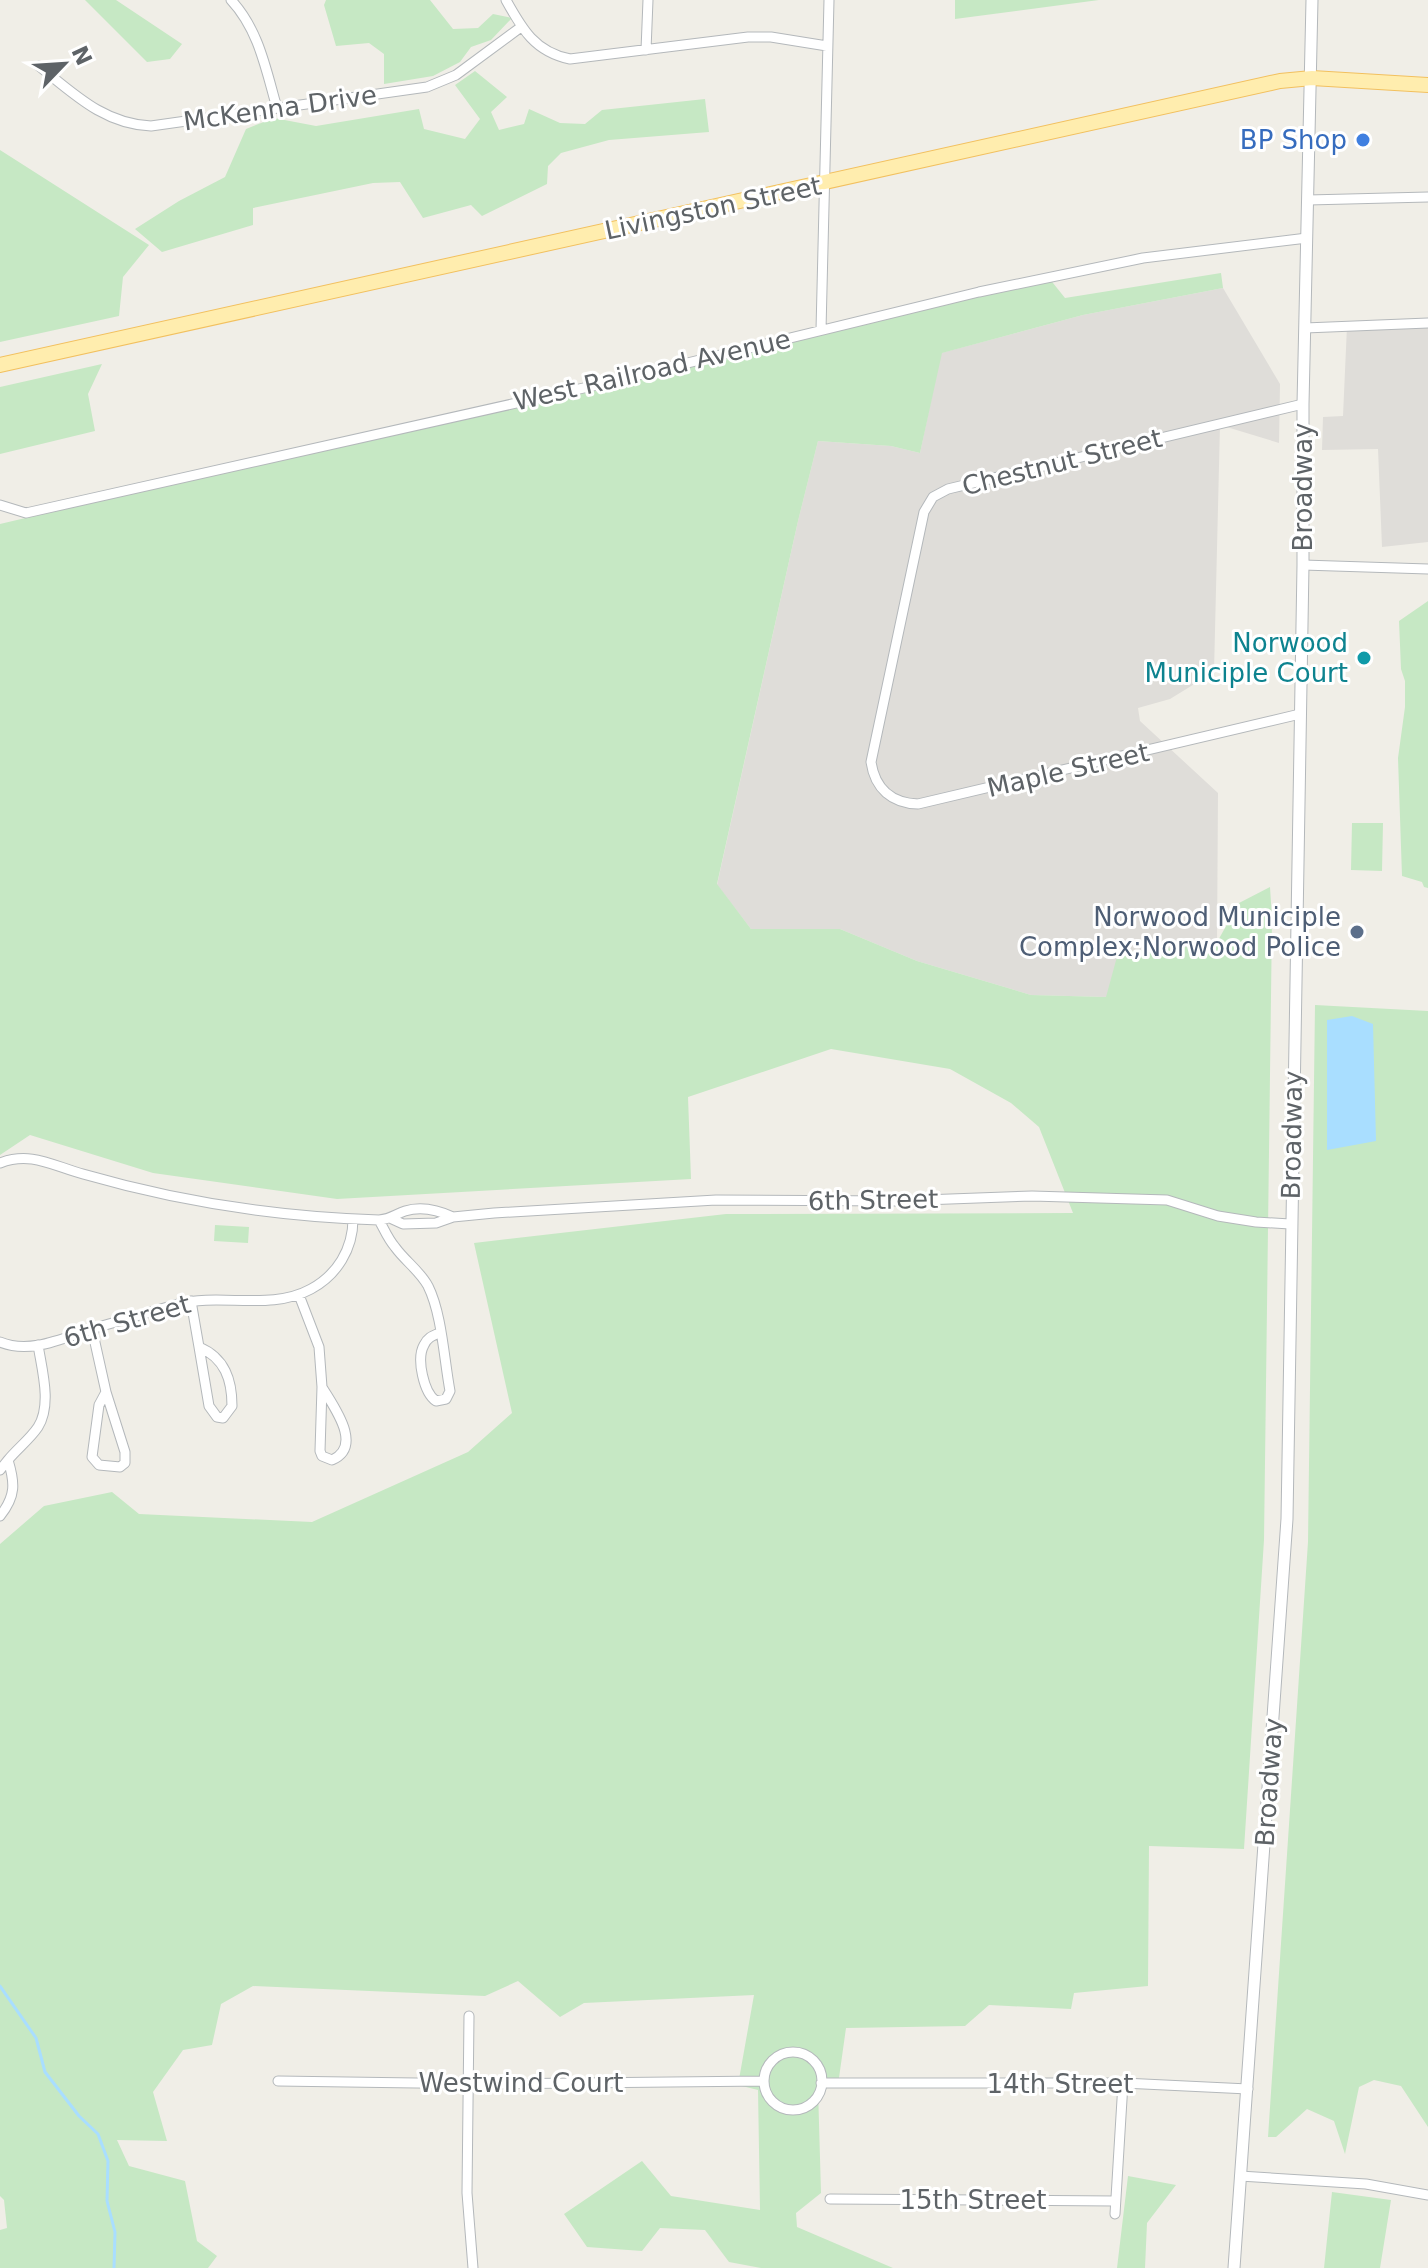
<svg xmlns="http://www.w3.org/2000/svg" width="1428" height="2268" font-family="'DejaVu Sans',sans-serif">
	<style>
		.industrial { fill: #dfddd9 }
		.green { fill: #c6e8c4 }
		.water { fill: #a9deff }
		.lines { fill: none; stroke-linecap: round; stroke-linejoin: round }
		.stream { stroke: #a9deff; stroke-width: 3 }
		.minor-casing { stroke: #b4b8bb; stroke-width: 11 }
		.tertiary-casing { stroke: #b4b8bb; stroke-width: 13 }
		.primary-casing { stroke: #f2c05f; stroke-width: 16 }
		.minor { stroke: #fff; stroke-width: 9 }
		.tertiary { stroke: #fff; stroke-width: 11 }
		.primary { stroke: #ffedae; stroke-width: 14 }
		.shop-dot { fill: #3f7fe0; stroke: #fff; stroke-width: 3 }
		.culture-dot { fill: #0f9aa8; stroke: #fff; stroke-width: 3 }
		.service-dot { fill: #5c6f8a; stroke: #fff; stroke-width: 3 }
		.labels { text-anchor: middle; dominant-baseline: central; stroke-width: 6; stroke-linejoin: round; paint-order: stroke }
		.street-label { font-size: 26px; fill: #5e6367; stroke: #fff }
		.shop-label { font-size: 26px; fill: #366cbe; stroke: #fff; text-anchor: end }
		.culture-label { font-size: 26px; fill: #0d838f; stroke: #fff; text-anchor: end }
		.service-label { font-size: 26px; fill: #4e5e75; stroke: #fff; text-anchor: end }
	</style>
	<rect width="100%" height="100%" fill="#f0eee7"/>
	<path class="industrial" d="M1223 288 1280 384 1279 443 1220 425 1214 672 1170 699 1138 708 1140 721 1218 793 1217 944 1119 953 1107 997 1031 995 917 961 840 929H751L717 885 798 521 818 441 891 446 920 453 941 353 1083 315Z
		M1428 321V542L1382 547 1378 449 1322 450 1323 417 1343 416 1347 326Z"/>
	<path class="green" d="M85 0H116L182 44 170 59 147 62Z
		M326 0H430L453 29 478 28 493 14 512 18 491 40 471 47 460 62 433 76 384 84V54L369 43 336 46 324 5Z
		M955 0H1099L955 19Z
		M475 71 507 97 491 112 499 130 524 124 529 109 560 123 585 124 602 110 705 99 709 132 609 140 561 153 548 166 547 184 482 216 471 205 423 218 400 182 373 183 253 208V225L162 252 135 229 179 201 225 177 246 129 274 118 316 126 419 109 424 129 465 139 480 119 455 85Z
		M0 150 149 245 123 277 119 316 0 342Z
		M1221 273 1223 288 1083 315 942 353 920 453 891 446 818 441 798 521 717 884 751 929H840L917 961 1031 995 1106 997 1118 953 1216 944 1239 903 1270 887 1272 919 1264 1540 1244 1849 1149 1846 1148 1986 1074 1993 1071 2009 989 2005 965 2026 846 2028 838 2085 818 2088 821 2193 796 2213 797 2227 893 2268H761L729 2262 705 2230 660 2228 642 2251 587 2247 564 2214 642 2161 671 2196 760 2210 758 2090 738 2085 754 1995 584 2003 560 2017 518 1981 485 1996 253 1986 221 2004 212 2045 183 2050 153 2092 167 2141 117 2140 129 2166 185 2181 197 2241 217 2256 208 2268H0V2230L7 2228 4 2200 0 2196V1544L44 1506 112 1492 139 1514 312 1522 468 1452 512 1413 474 1243 726 1214 1073 1213 1039 1127 1011 1103 950 1069 831 1049 688 1097 691 1179 337 1199 153 1173 30 1135 0 1155V524L1020 283 1049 278 1065 298Z
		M102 364 88 394 95 431 0 454V387Z
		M1428 601V888L1424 887 1422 882 1402 876 1398 758 1405 707V681L1401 669 1399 621Z
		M1352 823H1383L1382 871 1351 870Z
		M1315 1005 1428 1011V2127L1401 2086 1374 2080 1359 2087 1345 2154 1334 2121 1307 2109 1276 2137H1268L1308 1542Z
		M215 1225 249 1227 248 1243 214 1241Z
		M1128 2176 1176 2185 1147 2223 1145 2268H1117Z
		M1332 2192 1391 2200 1380 2268H1324Z"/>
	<path class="water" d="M1352 1016 1373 1024 1376 1141 1327 1150V1020Z"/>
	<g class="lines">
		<path class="stream" d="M0 1986 36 2038 45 2072 79 2116 98 2134 108 2161 107 2201 115 2232 114 2268"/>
		<defs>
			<path id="minor" d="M231 0C259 30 266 70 277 108
				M506 0C522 29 535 52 570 59L748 37H771L827 46
				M646 50 648 0
				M39 66C74 94 104 124 151 126L427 87 456 75 521 27
				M1308 200 1428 197
				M1305 328 1428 323
				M821 330 829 0
				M0 505 26 513 597 385 979 292 1143 258 1307 238
				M1303 565 1428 569
				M1300 714 918 804C892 803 875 789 871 762L924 512 933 497 948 489 1303 404
				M0 1163C31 1151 53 1166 83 1174 180 1202 278 1217 379 1220 392 1219 395 1214 405 1211 421 1206 438 1210 453 1217
				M392 1219 403 1224 436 1223 453 1217 494 1213 716 1200 896 1201 1032 1196 1167 1200 1218 1216 1256 1222 1290 1224
				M379 1220C384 1229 388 1239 395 1247 405 1261 420 1271 428 1286 442 1314 444 1359 450 1391L446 1399 436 1401C424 1393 416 1359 424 1345 427 1338 432 1336 439 1333
				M299 1295 319 1347 322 1387
				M191 1301 199 1347
				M92 1329 106 1392
				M0 1342C31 1355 65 1337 95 1328 123 1320 150 1312 178 1304 221 1293 271 1311 311 1289 337 1275 353 1249 353 1219
				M199 1347C225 1358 232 1380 232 1406L223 1418 217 1417 209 1406Z
				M322 1387C333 1406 364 1446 332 1460L322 1456 320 1451Z
				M106 1392 125 1452V1463L120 1467 99 1465 92 1457 99 1405Z
				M8 1460C17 1449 30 1439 38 1427 52 1405 42 1370 38 1345
				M0 1470 8 1460C15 1483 16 1496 0 1516
				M469 2016 467 2193 473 2268
				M764 2081a29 29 0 1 1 58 0a29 29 0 1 1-58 0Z
				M278 2081 485 2084 764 2081
				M821 2083H1123L1248 2089
				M1240 2176 1366 2184 1428 2195
				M830 2199 1115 2201
				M1115 2214 1123 2083"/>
			<path id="tertiary" d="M1234 2268 1287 1519 1303 565V404L1312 0"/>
			<path id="primary" d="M0 365 1280 81 1312 78 1428 85"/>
		</defs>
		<use href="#minor" class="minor-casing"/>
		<use href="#tertiary" class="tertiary-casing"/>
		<use href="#primary" class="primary-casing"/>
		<use href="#minor" class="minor"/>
		<use href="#tertiary" class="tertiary"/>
		<use href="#primary" class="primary"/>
	</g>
	<circle class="shop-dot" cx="1363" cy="140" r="8"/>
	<circle class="culture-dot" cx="1364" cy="658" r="8"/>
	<circle class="service-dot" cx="1357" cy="932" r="8"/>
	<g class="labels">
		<g class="street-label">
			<text transform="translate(280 108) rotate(-8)">McKenna Drive</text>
			<text transform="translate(713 208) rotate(-12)">Livingston Street</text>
			<text transform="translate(652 370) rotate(-13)">West Railroad Avenue</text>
			<text transform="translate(1062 462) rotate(-14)">Chestnut Street</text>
			<text transform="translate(1303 487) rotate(-90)">Broadway</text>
			<text transform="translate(1068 770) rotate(-13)">Maple Street</text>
			<text transform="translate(1292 1135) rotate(-89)">Broadway</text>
			<text transform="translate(873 1200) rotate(-1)">6th Street</text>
			<text transform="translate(127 1321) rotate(-16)">6th Street</text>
			<text transform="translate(1269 1782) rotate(-86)">Broadway</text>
			<text x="521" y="2083">Westwind Court</text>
			<text x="1060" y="2084">14th Street</text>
			<text x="973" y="2200">15th Street</text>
		</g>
		<g class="shop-label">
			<text x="1347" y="140">BP Shop</text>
		</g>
		<g class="culture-label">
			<text x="1348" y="643">Norwood<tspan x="1348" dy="30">Municiple Court</tspan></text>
		</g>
		<g class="service-label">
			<text x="1341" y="917">Norwood Municiple<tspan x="1341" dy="30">Complex;Norwood Police</tspan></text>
		</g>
	</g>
	<g transform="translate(64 64) rotate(65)" stroke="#ffffff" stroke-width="6" paint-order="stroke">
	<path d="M0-6L14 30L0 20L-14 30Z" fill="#5e6367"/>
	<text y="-12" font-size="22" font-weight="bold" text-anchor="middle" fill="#5e6367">N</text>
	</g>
</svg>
